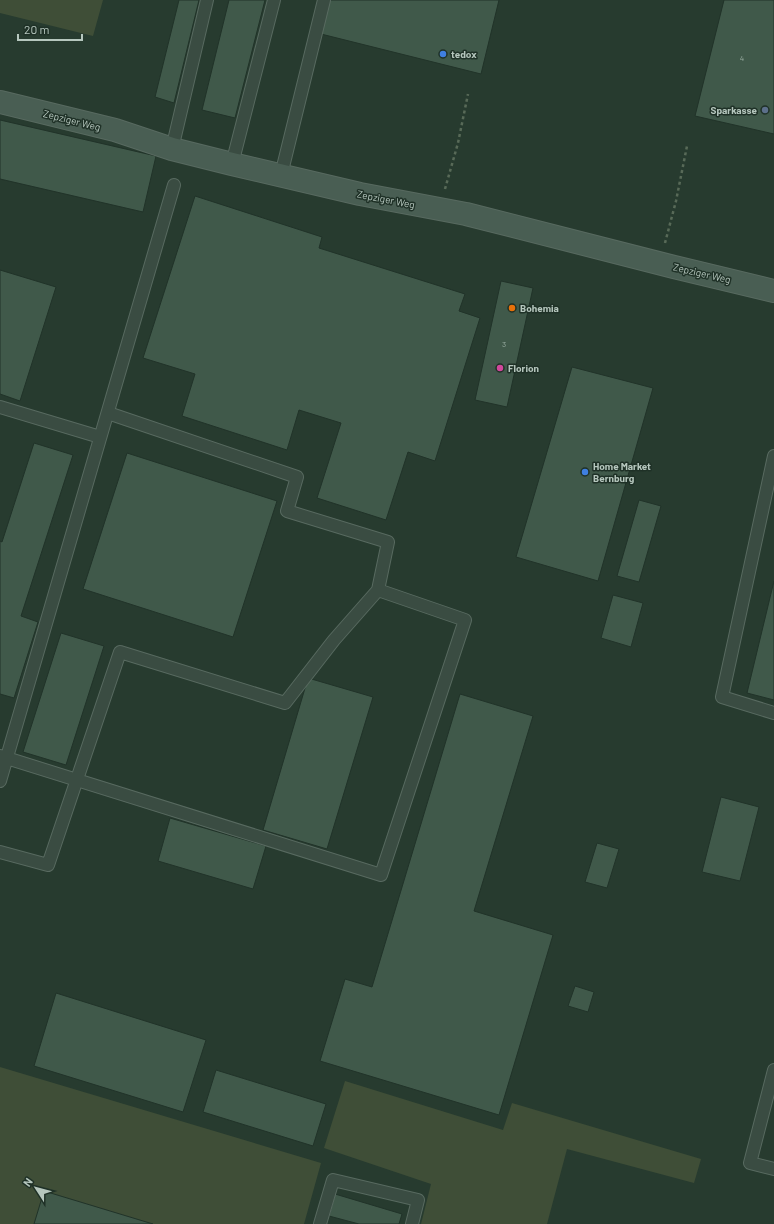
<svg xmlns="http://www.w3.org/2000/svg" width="774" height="1224" font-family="Barlow,sans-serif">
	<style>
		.green { fill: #3f4e37 }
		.building { fill: #40594a; stroke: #213329 }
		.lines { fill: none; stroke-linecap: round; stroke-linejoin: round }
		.lane-casing { stroke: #586a60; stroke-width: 14 }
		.secondary-casing { stroke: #586a60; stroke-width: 24 }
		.path { stroke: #586a58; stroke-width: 2.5; stroke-dasharray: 3 3; stroke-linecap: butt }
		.lane { stroke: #3a4c42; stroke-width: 12 }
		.secondary { stroke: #495e53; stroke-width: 22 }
		.shop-dot { fill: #3f7fe0; stroke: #1f3127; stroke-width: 1.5 }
		.service-dot { fill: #5c6f8a; stroke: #1f3127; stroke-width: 1.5 }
		.food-dot { fill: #e8710a; stroke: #1f3127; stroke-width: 1.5 }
		.hotel-dot { fill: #d1479c; stroke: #1f3127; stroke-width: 1.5 }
		.labels { text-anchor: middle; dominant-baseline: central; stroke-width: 3; stroke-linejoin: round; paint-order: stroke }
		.number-label { font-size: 8px; fill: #98aca1 }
		.poi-label { font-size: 10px; font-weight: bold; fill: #b6c7be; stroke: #1f3127; text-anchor: start }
		.street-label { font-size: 10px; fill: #b6c7be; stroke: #1f3127 }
	</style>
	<rect width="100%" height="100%" fill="#273b2f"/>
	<path class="green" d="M0 0H103L93 36 0 13Z
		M0 1067 321 1163 304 1224H0Z
		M345 1081 503 1130 512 1103 701 1159 694 1183 567 1149 547 1224H421L431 1184 324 1148Z"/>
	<path class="building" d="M179 0H199L174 103 155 97Z
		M229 0H265L235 118 202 110Z
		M329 0H499L481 74 321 34Z
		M724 0H774V134L695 116Z
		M0 120 156 156 143 212 0 179Z
		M195 196 322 237 319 248 465 294 459 311 480 318 435 461 408 452 386 520 317 498 341 423 299 410 287 450 182 416 195 374 143 358Z
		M0 270 56 287 20 401 0 394Z
		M501 281 533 288 507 407 475 400Z
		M572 367 653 388 598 581 516 557Z
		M34 443 73 455 21 616 38 622 14 698 0 694V541L2 542Z
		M127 453 277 501 233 637 83 589Z
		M639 500 661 506 639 582 617 576Z
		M774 581V700L747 693Z
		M613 595 643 603 631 647 601 638Z
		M61 633 104 646 66 765 23 752Z
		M308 678 373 697 327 849 263 830Z
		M460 694 533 716 474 911 553 935 499 1115 320 1061 345 979 372 987Z
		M721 797 759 807 740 881 702 872Z
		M170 818 266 846 253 889 158 861Z
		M597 843 619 849 607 888 585 882Z
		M575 986 594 992 588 1012 568 1006Z
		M56 993 206 1040 183 1112 34 1066Z
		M216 1070 326 1104 313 1146 203 1112Z
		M44 1191 153 1224H34Z
		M335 1194 402 1214 399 1224H359L329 1216Z"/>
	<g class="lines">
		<defs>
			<path id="lane" d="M172 149 207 0
				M232 164 274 0
				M281 175 324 0
				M0 407 100 437
				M774 456 722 697 774 713
				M0 756 381 875 465 620 378 590
				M0 781 174 185
				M0 852 48 865 120 652 285 703 334 640 378 590 388 542 287 511 297 477 108 413
				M774 1070 750 1163 774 1169
				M320 1224 333 1180 418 1200 412 1224"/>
			<path id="secondary" d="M0 102 115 130 172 149 232 164 360 194 466 214 674 267 774 291"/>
		</defs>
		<use href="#lane" class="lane-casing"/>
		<use href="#secondary" class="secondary-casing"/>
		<path class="path" d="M445 189 458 143 468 94
			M665 243 676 201 687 146"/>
		<use href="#lane" class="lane"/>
		<use href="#secondary" class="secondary"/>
	</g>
	<g class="shop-dot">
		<circle cx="443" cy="54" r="4"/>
		<circle cx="585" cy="472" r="4"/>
	</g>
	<circle class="service-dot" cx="765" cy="110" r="4"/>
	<circle class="food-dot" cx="512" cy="308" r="4"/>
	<circle class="hotel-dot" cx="500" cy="368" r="4"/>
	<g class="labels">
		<g class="number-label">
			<text x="742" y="58">4</text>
			<text x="504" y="344">3</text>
		</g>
		<g class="poi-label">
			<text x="451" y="54">tedox</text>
			<text x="757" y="110" text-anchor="end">Sparkasse</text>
			<text x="520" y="308">Bohemia</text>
			<text x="508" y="368">Florion</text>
			<text x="593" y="466">Home Market<tspan x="593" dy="12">Bernburg</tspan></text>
		</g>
		<g class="street-label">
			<text transform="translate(72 120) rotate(14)">Zepziger Weg</text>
			<text transform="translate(386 199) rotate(11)">Zepziger Weg</text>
			<text transform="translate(702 273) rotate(13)">Zepziger Weg</text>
		</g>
	</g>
	<g transform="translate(36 1188) rotate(306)" stroke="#1f3127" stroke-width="3" paint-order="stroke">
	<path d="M0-3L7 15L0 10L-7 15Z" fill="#b6c7be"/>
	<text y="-6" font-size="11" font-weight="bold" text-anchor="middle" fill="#b6c7be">N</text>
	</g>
	<path d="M18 34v6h64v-6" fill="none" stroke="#b6c7be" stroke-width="2"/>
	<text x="24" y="34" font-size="12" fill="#b6c7be" stroke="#1f3127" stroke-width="3" paint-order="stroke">20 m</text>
</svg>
